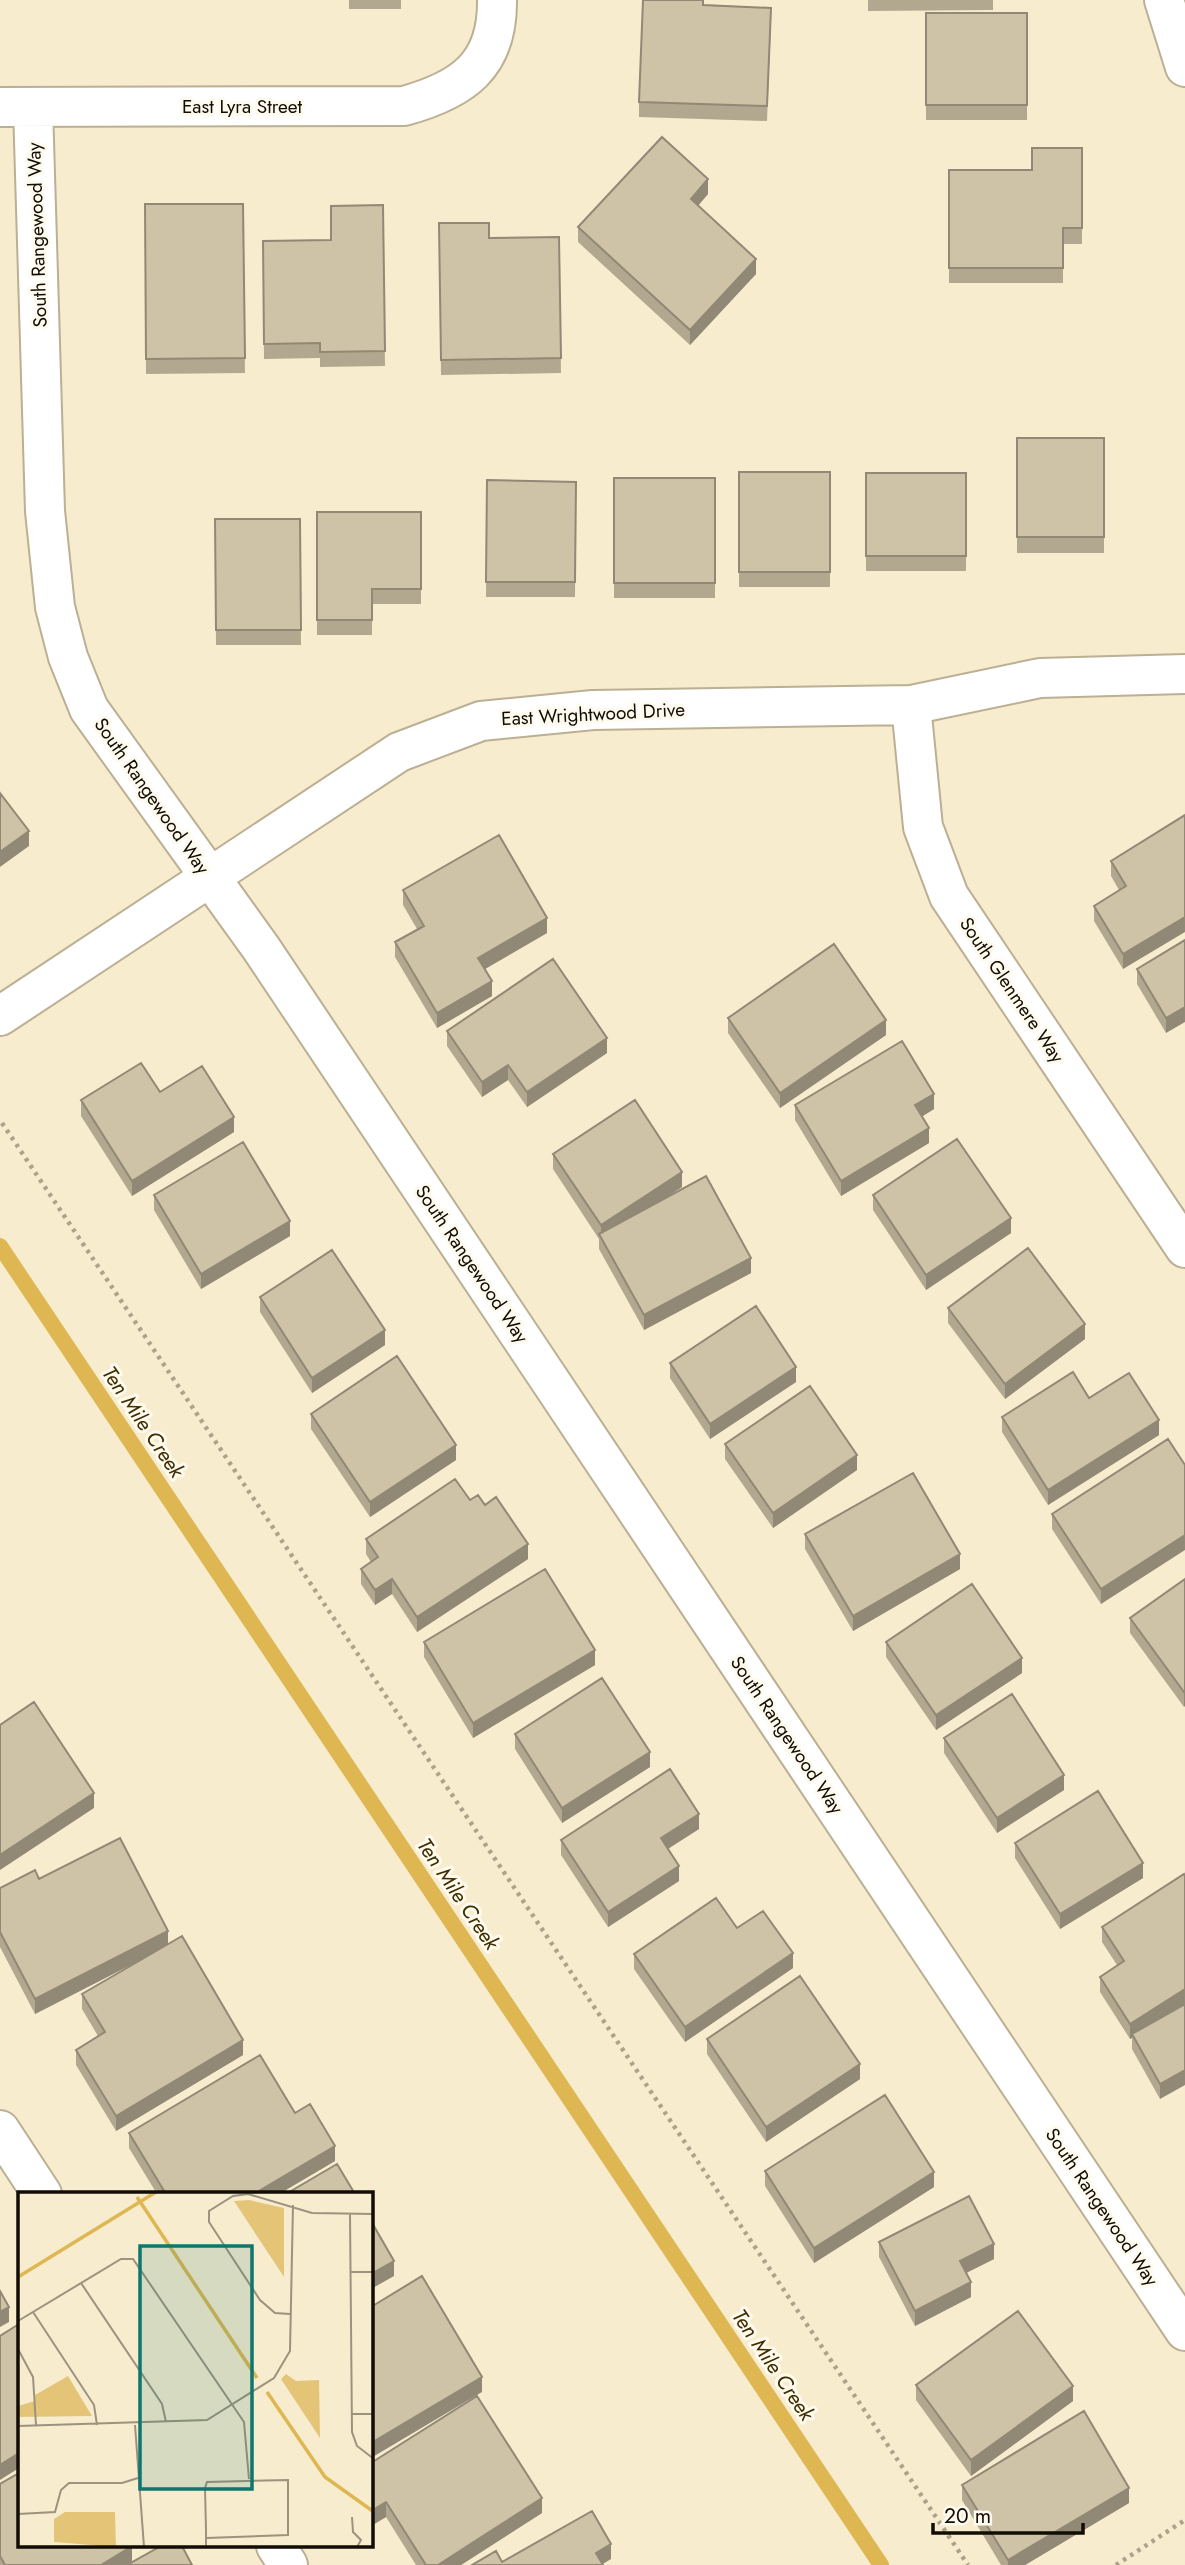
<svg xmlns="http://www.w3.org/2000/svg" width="1185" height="2565" font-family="Jost,sans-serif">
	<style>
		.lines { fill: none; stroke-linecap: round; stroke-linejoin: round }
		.stream { stroke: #deb752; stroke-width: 16 }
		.minor-casing { stroke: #bbaf94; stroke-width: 42 }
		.path { stroke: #aca38c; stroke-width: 4.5; stroke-dasharray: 3.5 5; stroke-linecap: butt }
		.minor { stroke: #fff; stroke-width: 38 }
		.wall { fill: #b2a890 }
		.shaded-wall { fill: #918875 }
		.building { fill: #cfc3a7; stroke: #918875; stroke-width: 2 }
		.labels { text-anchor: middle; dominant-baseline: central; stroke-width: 6; stroke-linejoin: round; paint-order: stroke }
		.street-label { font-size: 19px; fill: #110d04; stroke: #fffaee }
		.water-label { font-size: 21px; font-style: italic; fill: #3e2e01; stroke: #fffaee }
		.inset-river { fill: none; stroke: #deb752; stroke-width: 3.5 }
		.inset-road { fill: none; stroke: #9c937e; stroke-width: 2 }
		.view { fill: #0f766e; fill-opacity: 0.15; stroke: #0f766e; stroke-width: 3.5 }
		.inset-edge { fill: none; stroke: #110d04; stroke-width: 3.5 }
	</style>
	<rect width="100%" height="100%" fill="#f8eccf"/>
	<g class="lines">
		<path class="stream" d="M0 1246 881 2565"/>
		<defs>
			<path id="minor" d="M1164 0 1185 67
				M0 107 404 106C462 90 498 66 497 0
				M33 107 45 511 55 607 68 657 89 709 261 948 1185 2331
				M911 705 923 827 949 896 1185 1248
				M0 1016 399 752 481 721 593 710 911 705 1040 678 1185 674
				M0 2130 42 2194
				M276 2546 288 2565"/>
		</defs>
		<use href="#minor" class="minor-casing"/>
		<path class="path" d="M2 1123 968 2565
			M1116 2565 1185 2520"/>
		<use href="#minor" class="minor"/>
	</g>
	<path class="wall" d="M349 0H401V9H349Z
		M868 0H993V10L868 11Z
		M703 5 771 23 767 121 639 117V102Z
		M926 13H1027V120H926Z
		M1082 148V244H1063V283H949V170H1032Z
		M708 194 698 205 756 274 690 345 578 242V227Z
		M145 204H243L245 373 146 374Z
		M383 205 385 366 320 367V358L264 359 263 241 331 240Z
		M439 223 489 238 559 237 561 373 441 375Z
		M1017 438H1104V553H1017Z
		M739 472H830V587H739Z
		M866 473H966V571H866Z
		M614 478H715V598H614Z
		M487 480 576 482 575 597H486Z
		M317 512H421V604H372V635H317Z
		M215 519H300L301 645H216Z
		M1185 815 1123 969 1094 921V906L1119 890 1111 876V861Z
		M403 890 547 933 485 969 492 996 437 1028 395 957V942L417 929 403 905Z
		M1185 940 1166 1033 1137 984V969Z
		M728 1018 886 1035 780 1108 728 1033Z
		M447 1031 607 1053 527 1107 508 1080 482 1097 447 1046Z
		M81 1100 234 1132 132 1196 81 1116Z
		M795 1105 934 1109 922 1116 929 1143 841 1196 795 1120Z
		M553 1154 682 1187 663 1199 751 1273 644 1330 599 1249V1239L553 1169Z
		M154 1195 290 1236 201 1289 154 1210Z
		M873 1195 1011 1233 926 1290 873 1210Z
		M260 1297 385 1345 312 1393 260 1312Z
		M948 1308 1085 1339 1005 1399 948 1323Z
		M670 1363 796 1382 710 1439 670 1378Z
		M1089 1398 1159 1435 1048 1505 1002 1432V1417Z
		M311 1414 456 1460 370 1517 311 1429Z
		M1168 1439 1101 1604 1052 1529V1514Z
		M725 1444 857 1470 773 1528 725 1459Z
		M470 1500 528 1559 417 1632 392 1594 375 1605 361 1584V1569L371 1562 366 1554V1539Z
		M805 1534 960 1569 853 1631 805 1549Z
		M1185 1579 1184 1707 1130 1633V1618Z
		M424 1642 595 1665 473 1738 424 1657Z
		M886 1642 1022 1673 936 1730 886 1657Z
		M515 1734 650 1767 562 1823 515 1749Z
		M944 1738 1064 1790 997 1833 944 1753Z
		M699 1829 668 1849 679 1881 608 1927 561 1855V1840Z
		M1015 1843 1143 1878 1060 1929 1015 1858Z
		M1184 1874 1160 2099 1132 2049V2038L1130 2039 1100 1992V1977L1117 1965 1102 1942V1927Z
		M39 1879 168 1944 243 2055 116 2131 76 2065V2050L98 2036 82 2009V1994L140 1960 35 2014 0 1947V1888Z
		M737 1928 793 1968 685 2042 634 1969V1954Z
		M707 2039 860 2079 766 2142 707 2054Z
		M295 2113 335 2161 279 2194H157L129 2148V2133Z
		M765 2171 934 2187 814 2263 765 2186Z
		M879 2242 994 2259 966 2273 971 2297 915 2326 879 2257Z
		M916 2385 1073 2401 971 2476 916 2400Z
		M371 2463 542 2513 461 2565H416L386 2517 371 2526Z
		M0 2484 132 2561 126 2565H0Z
		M962 2485 1129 2503 1025 2565H1001L962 2500Z"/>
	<path class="shaded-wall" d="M708 179V194L691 214V199Z
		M756 259V274L690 345V330Z
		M29 831V846L0 867V852Z
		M1185 917V932L1123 969V954Z
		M547 918V933L478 973V958Z
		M492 981V996L437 1028V1013Z
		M1185 1007V1022L1166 1033V1018Z
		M886 1020V1035L780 1108V1093Z
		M607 1038V1053L527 1107V1092Z
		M508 1065V1080L482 1097V1082Z
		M934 1094V1109L915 1121V1105Z
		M234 1117V1132L132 1196V1181Z
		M929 1128V1143L841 1196V1181Z
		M682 1172V1187L602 1239 601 1236V1225Z
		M1011 1218V1233L926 1290V1275Z
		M290 1221V1236L201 1289V1274Z
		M751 1258V1273L644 1330V1315Z
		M1085 1324V1339L1005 1399V1384Z
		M385 1330V1345L312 1393V1378Z
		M796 1367V1382L710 1439V1424Z
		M1159 1420V1435L1048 1505V1490Z
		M456 1445V1460L370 1517V1502Z
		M857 1455V1470L773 1528V1513Z
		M1185 1535V1550L1101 1604V1589Z
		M528 1544V1559L417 1632V1617Z
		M960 1554V1569L853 1631V1616Z
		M392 1579V1594L375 1605V1590Z
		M595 1650V1665L473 1738V1723Z
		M1022 1658V1673L936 1730V1715Z
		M1185 1691V1706L1184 1707V1692Z
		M650 1752V1767L562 1823V1808Z
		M1064 1775V1790L997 1833V1818Z
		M94 1793V1808L0 1870V1855Z
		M699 1814V1829L661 1853V1838Z
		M1143 1863V1878L1060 1929V1914Z
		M679 1866V1881L608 1927V1912Z
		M168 1931V1946L35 2014V1999Z
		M793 1953V1968L685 2042V2027Z
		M1185 1989V2004L1132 2034V2038L1130 2039V2024Z
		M243 2040V2055L116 2131V2116Z
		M860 2064V2079L766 2142V2127Z
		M1185 2070V2085L1160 2099V2084Z
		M335 2146V2161L279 2194H254Z
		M934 2172V2187L814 2263V2248Z
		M994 2244V2259L960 2276V2261Z
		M394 2261V2276L371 2289V2274Z
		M971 2282V2297L915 2326V2311Z
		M9 2307V2322L0 2327V2312Z
		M482 2377V2392L371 2458V2443Z
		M1073 2386V2401L971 2476V2460Z
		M19 2453V2468L0 2480V2465Z
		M1129 2488V2503L1025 2565H1008V2560Z
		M542 2498V2513L461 2565H438Z
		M386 2502V2517L371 2526V2511Z
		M611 2544V2559L601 2565 596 2553Z
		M132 2546V2561L126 2565H101Z"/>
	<path class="building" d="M643 0H703V5L771 8 767 106 639 102Z
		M926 13H1027V105H926Z
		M662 137 708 179 691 199 756 259 690 330 578 227Z
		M1032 148H1082V228H1063V268H949V170H1032Z
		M145 204H243L245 358 146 359Z
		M383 205 385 351 320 352V343L264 344 263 241 331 240V206Z
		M439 223H489V238L559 237 561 358 441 360Z
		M1017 438H1104V537H1017Z
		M739 472H830V572H739Z
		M866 473H966V556H866Z
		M614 478H715V583H614Z
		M487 480 576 482 575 582H486Z
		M317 512H421V589H372V620H317Z
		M215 519H300L301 630H216Z
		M0 793 29 831 0 852Z
		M1185 815V917L1123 954 1094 906 1126 886 1111 861Z
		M499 835 547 918 478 958 492 981 437 1013 395 942 424 926 403 890Z
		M1185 940V1007L1166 1018 1137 969Z
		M834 944 886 1020 780 1093 728 1018Z
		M553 959 607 1038 527 1092 508 1065 482 1082 447 1031Z
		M902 1041 934 1094 915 1105 929 1128 841 1181 795 1105Z
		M141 1063 160 1092 202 1066 234 1117 132 1181 81 1100Z
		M635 1100 682 1172 601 1225 553 1154Z
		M957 1139 1011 1218 926 1275 873 1195Z
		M243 1142 290 1221 201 1274 154 1195Z
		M706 1176 751 1258 644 1315 599 1234Z
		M1028 1248 1085 1324 1005 1384 948 1308Z
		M332 1250 385 1330 312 1378 260 1297Z
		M756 1306 796 1367 710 1424 670 1363Z
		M397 1356 456 1445 370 1502 311 1414Z
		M1073 1372 1089 1398 1129 1373 1159 1420 1048 1490 1002 1417Z
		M810 1386 857 1455 773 1513 725 1444Z
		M1168 1439 1185 1465V1535L1101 1589 1052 1514Z
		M913 1473 960 1554 853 1616 805 1534Z
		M455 1479 470 1500 478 1495 485 1505 496 1497 528 1544 417 1617 392 1579 375 1590 361 1569 378 1557 366 1539Z
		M545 1569 595 1650 473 1723 424 1642Z
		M1185 1579V1691L1184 1692 1130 1618Z
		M972 1584 1022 1658 936 1715 886 1642Z
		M602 1678 650 1752 562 1808 515 1734Z
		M1012 1694 1064 1775 997 1818 944 1738Z
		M34 1702 94 1793 0 1855V1725Z
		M670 1769 699 1814 661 1838 679 1866 608 1912 561 1840Z
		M1098 1791 1143 1863 1060 1914 1015 1843Z
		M120 1838 168 1931 35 1999 0 1932V1888L35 1870 39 1879Z
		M1184 1874 1185 1876V1989L1130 2024 1100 1977 1124 1961 1102 1927Z
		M716 1898 737 1928 763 1911 793 1953 685 2027 634 1954Z
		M182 1936 243 2040 116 2116 76 2050 105 2032 82 1994Z
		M800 1976 860 2064 766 2127 707 2039Z
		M1185 2004V2070L1160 2084 1132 2034Z
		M260 2055 295 2113 310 2104 335 2146 254 2194H166L129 2133Z
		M885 2095 934 2172 814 2248 765 2171Z
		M337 2164 355 2194H286Z
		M969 2196 994 2244 960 2261 971 2282 915 2311 879 2242Z
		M371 2221 394 2261 371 2274Z
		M422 2276 482 2377 371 2443V2307Z
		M0 2291 9 2307 0 2312Z
		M1018 2311 1073 2386 971 2460 916 2385Z
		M19 2324V2453L0 2465V2336Z
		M477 2396 542 2498 438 2565H426L386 2502 371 2511V2463Z
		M1084 2411 1129 2488 1008 2560 962 2485Z
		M19 2473V2546H132L101 2565H5L0 2556V2484Z
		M592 2511 611 2544 596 2553 603 2565H472L496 2551 502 2562Z
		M161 2546H182L192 2565H127Z"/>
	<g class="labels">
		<g class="street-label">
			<text x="242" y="106">East Lyra Street</text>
			<text transform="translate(37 235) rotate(-92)">South Rangewood Way</text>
			<text transform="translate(593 714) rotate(-3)">East Wrightwood Drive</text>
			<text transform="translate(152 796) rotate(55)">South Rangewood Way</text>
			<text transform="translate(1012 990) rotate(56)">South Glenmere Way</text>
			<text transform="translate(472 1264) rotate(56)">South Rangewood Way</text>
			<text transform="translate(787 1735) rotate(56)">South Rangewood Way</text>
			<text transform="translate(1102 2207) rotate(56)">South Rangewood Way</text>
		</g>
		<g class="water-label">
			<text transform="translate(143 1422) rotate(56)">Ten Mile Creek</text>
			<text transform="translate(458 1894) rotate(56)">Ten Mile Creek</text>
			<text transform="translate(773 2365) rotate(56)">Ten Mile Creek</text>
		</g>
	</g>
	<g transform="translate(18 2192)">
		<rect width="355" height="355" fill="#f8eccf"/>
		<path d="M231 8 266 16V85L216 9ZM268 182 278 189 301 188 302 246 263 187ZM50 184 74 224 0 225V214L17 209V203ZM47 320H97L98 355 36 350V327Z" fill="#e4c578"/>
		<path class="inset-river" d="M119 5 239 186M0 85 138 0M249 200 307 285 356 320"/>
		<path class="inset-road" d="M332 22 334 240 339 254 356 267M332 80H356M63 91 144 212 148 230M15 120 76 213 79 233M272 122 257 121 242 108 191 30V19L215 4 230 2 294 21 356 22M0 129 103 67H115L226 230 231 287M0 157 15 185 18 233M334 222H356M117 233 126 355M0 234 189 228 256 186 272 159 275 13M0 322 37 320 43 298 51 291H104L120 286M334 325 335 340 343 348 339 355M188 346 270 343V288L189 290 187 296 188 338V355"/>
		<path class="view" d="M122 54H234V297H122Z"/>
		<rect width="355" height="355" class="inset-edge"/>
	</g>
	<path d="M933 2523v10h150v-10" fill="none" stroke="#110d04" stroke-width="3.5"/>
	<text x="944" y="2523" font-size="21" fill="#110d04" stroke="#fffaee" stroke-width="5" paint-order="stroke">20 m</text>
</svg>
